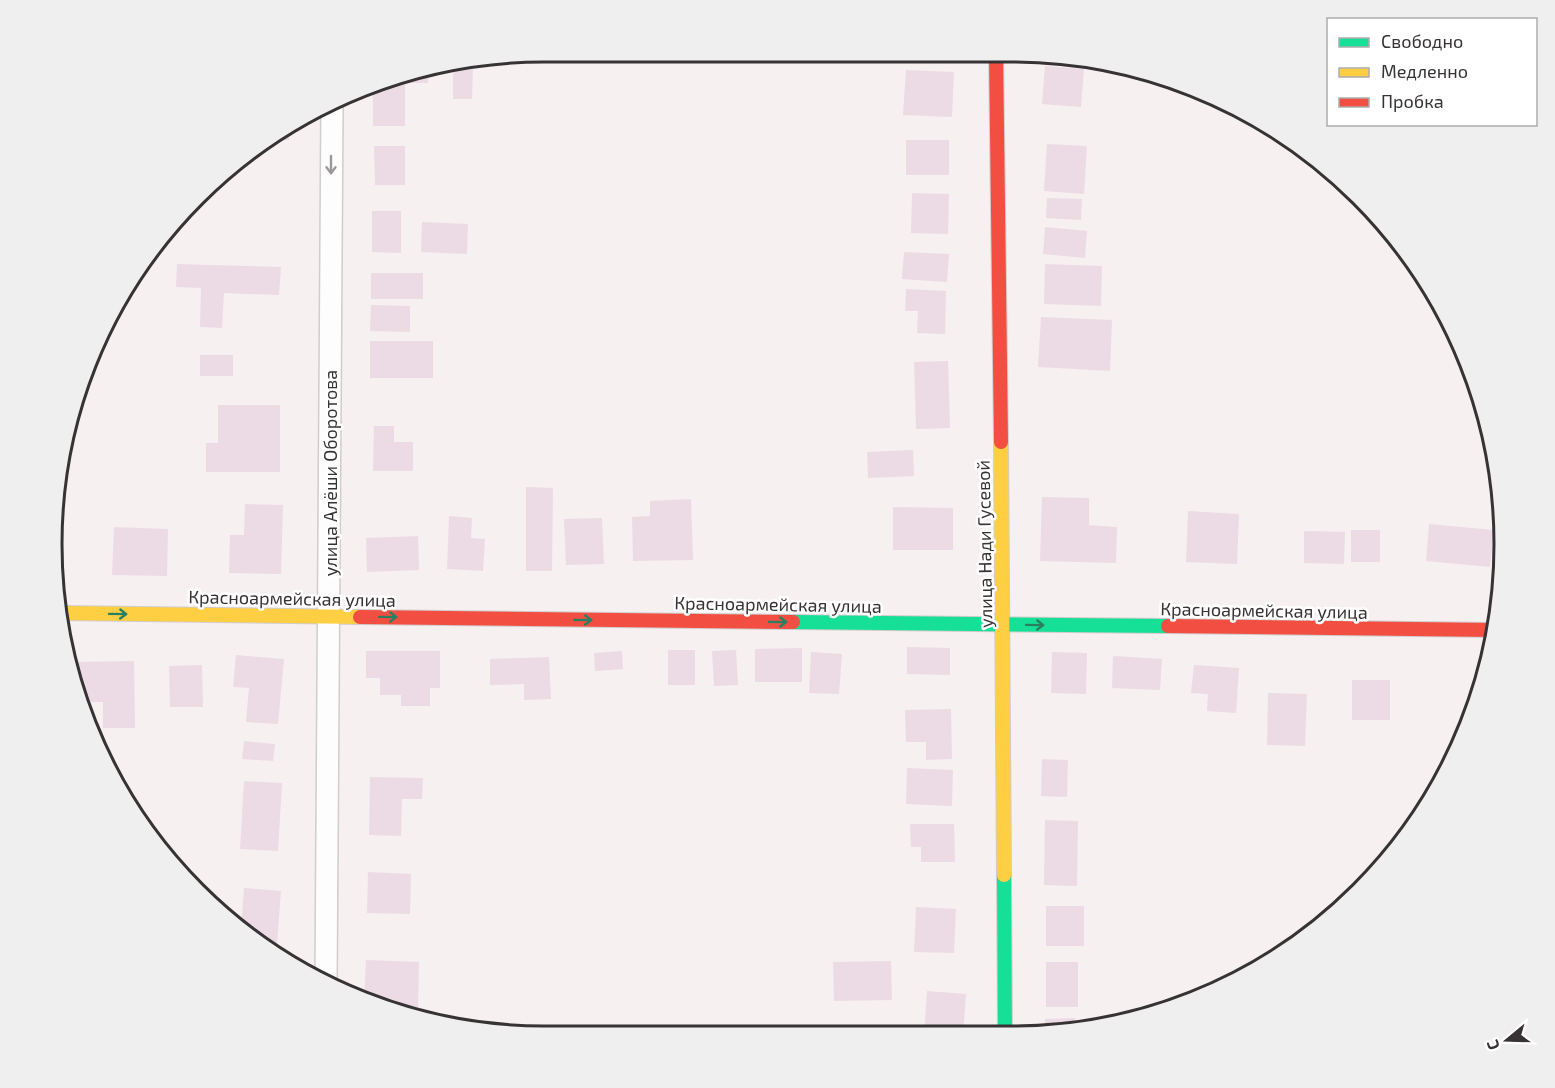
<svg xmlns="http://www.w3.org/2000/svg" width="1555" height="1088" font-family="'Exo 2',sans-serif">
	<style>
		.building { fill: #ecdbe4 }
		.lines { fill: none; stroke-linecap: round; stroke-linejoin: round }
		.street-casing { stroke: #d1cccd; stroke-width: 24 }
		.fast-casing { stroke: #d1cccd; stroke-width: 16 }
		.slow-casing { stroke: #d1cccd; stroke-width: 16 }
		.jam-casing { stroke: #d1cccd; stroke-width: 16 }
		.street { stroke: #fefdfd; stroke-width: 21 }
		.fast { stroke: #16e098; stroke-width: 14 }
		.slow { stroke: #ffcf43; stroke-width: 14 }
		.jam { stroke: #f24e42; stroke-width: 14 }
		.oneway { stroke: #9a9898 }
		.oneway2 { stroke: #288060 }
		.labels { text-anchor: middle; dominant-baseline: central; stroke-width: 5; stroke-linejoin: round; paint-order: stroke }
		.street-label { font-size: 18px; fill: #373233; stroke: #fff }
		.rim { fill: none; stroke: #373233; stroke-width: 3 }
	</style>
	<rect width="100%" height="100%" fill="#f6f0f1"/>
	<path class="building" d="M453 65 473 66 472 99H453Z
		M428 66V83H405V126H373V87L416 68Z
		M1045 66 1084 69 1081 107 1042 104Z
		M906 70 954 72 952 117 903 115Z
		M289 125V140H264L270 134Z
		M906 140H949V175H906Z
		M1047 144 1087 146 1084 194 1044 191Z
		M374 146H405V185H375Z
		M912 193 949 194 948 234 911 233Z
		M1047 198 1082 199 1081 220 1046 218Z
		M372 211H401V253L372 252Z
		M422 222 468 224 467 254 421 252Z
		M1045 227 1087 231 1085 258 1043 254Z
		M904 252 949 254 947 282 902 279Z
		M177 264 281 267 279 295 224 293 222 328 200 327 201 288 176 287Z
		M1045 264 1102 266 1101 306 1044 304Z
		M371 273H423V299H371Z
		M906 289 946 291 945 334 917 333 918 311H905Z
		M371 305 410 306V332L370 331Z
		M1041 317 1112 320 1110 371 1038 367Z
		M370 341H433V378H370Z
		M200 355H233V376H200Z
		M948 361 950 428 916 429 914 362Z
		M218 405H280V472H206V443H218Z
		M374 426H394V442H413V471H373Z
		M913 450 914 476 868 478 867 452Z
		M526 487 553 488 552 571H526Z
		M1042 497 1089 498V525L1117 527 1116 563 1040 561Z
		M691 499 693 560 633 561 632 517 650 516V501Z
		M245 504 283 505 281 574 229 573 230 535H244Z
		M893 507 953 508V550H893Z
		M1188 511 1239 514 1237 564 1186 562Z
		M449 516 472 518 471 538 485 539 483 571 447 569Z
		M602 518 604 564 566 565 564 519Z
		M1429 524 1494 530 1490 567 1426 561Z
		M114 527 168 529 167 576 112 575Z
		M1351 530H1380V562H1351Z
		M1304 531 1345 532 1344 564 1304 563Z
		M418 536 419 570 367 572 366 538Z
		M57 542H61L60 583H59Z
		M907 647 950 648V675L907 674Z
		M802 648V682H755V649Z
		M668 650H695V685H668Z
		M736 650 738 685 714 686 712 651Z
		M366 651H440V688H430V706H401V695H380V678H366Z
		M622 651 623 669 595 671 594 653Z
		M811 652 842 654 839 694 809 693Z
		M1052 652 1087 653 1086 694 1051 693Z
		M236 655 284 659 278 724 246 722 249 688 233 687Z
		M1113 656 1162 659 1160 690 1112 688Z
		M549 657 551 699 524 700V684L490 685V659Z
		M134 661 135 728H103V702H81L75 683V662Z
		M202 665 203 707H170L169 666Z
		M1194 665 1239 668 1236 713 1207 711 1208 694 1191 693Z
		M1352 680H1390V720H1352Z
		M1268 693 1307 694 1305 746 1267 745Z
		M951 709 952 759 926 760V742H906L905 710Z
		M244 741 275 744 273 761 242 759Z
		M1042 759 1068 760 1067 797 1041 796Z
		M907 768 953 770 952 806 906 804Z
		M370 777 423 778 422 799H402L401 836 369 835Z
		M244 781 282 783 278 851 240 849Z
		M1045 820 1078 821 1077 886 1044 885Z
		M910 824H954L955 862H921V847H911Z
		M368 872 411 874 410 914 367 913Z
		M244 888 281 891 276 956 270 954 241 930Z
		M1046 906H1084V946H1046Z
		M916 907 956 909 954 953 914 952Z
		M366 960 419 962 418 1008 381 1007 364 1002Z
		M891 961 892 1000 834 1001 833 962Z
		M1046 962H1078V1007H1046Z
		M927 991 966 994 963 1037H924Z
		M1075 1018V1031L1045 1034V1019Z"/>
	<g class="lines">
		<defs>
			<path id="street" d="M326 984 332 106"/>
			<path id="fast" d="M793 622 1168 626
				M1004 875 1005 1037"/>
			<path id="slow" d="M1001 442 1004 875
				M60 613 360 617"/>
			<path id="jam" d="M996 51 1001 442
				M360 617 793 622
				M1168 626 1495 630"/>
		</defs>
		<use href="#street" class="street-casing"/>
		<use href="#fast" class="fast-casing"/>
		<use href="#slow" class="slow-casing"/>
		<use href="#jam" class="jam-casing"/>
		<use href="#street" class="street"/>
		<use href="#fast" class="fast"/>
		<use href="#slow" class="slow"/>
		<use href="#jam" class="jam"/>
	</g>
	<defs><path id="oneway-shaft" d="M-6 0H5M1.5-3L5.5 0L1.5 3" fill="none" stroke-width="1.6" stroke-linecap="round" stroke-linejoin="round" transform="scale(1.5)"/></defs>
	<use class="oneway" href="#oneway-shaft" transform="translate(331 165) rotate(90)"/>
	<g class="oneway2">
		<use href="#oneway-shaft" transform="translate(118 614) rotate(1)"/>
		<use href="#oneway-shaft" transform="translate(388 617) rotate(1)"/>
		<use href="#oneway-shaft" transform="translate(583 620) rotate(1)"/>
		<use href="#oneway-shaft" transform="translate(778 622) rotate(1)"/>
		<use href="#oneway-shaft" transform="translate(1035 625) rotate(1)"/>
	</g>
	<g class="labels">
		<g class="street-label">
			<text transform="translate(330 473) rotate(-90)">улица Алёши Оборотова</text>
			<text transform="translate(984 544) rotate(-91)">улица Нади Гусевой</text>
			<text transform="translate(292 598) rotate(1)">Красноармейская улица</text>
			<text transform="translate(778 604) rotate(1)">Красноармейская улица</text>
			<text transform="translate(1264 610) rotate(1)">Красноармейская улица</text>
		</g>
	</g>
	<path d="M0 0H1555V1088H0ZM544 62H1012A482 482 0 0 1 1494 544V544A482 482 0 0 1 1012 1026H544A482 482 0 0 1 62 544V544A482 482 0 0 1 544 62Z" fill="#efefef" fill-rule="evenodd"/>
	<path class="rim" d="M544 62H1012A482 482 0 0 1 1494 544V544A482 482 0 0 1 1012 1026H544A482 482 0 0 1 62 544V544A482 482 0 0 1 544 62Z"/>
	<rect x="1327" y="18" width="210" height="108" fill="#ffffff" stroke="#afadad" stroke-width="1.5"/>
	<rect x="1339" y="38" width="30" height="9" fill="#16e098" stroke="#afadad" stroke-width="1.5"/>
	<text x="1381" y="48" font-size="18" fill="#373233">Свободно</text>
	<rect x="1339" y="68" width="30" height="9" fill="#ffcf43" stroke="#afadad" stroke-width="1.5"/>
	<text x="1381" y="78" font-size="18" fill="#373233">Медленно</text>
	<rect x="1339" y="98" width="30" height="9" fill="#f24e42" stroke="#afadad" stroke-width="1.5"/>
	<text x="1381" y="108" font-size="18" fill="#373233">Пробка</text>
	<g transform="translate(1507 1040) rotate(251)" stroke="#ffffff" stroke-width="4.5" paint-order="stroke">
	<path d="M0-4.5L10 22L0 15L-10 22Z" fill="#373233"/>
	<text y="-9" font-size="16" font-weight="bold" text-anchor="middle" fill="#373233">С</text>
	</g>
</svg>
